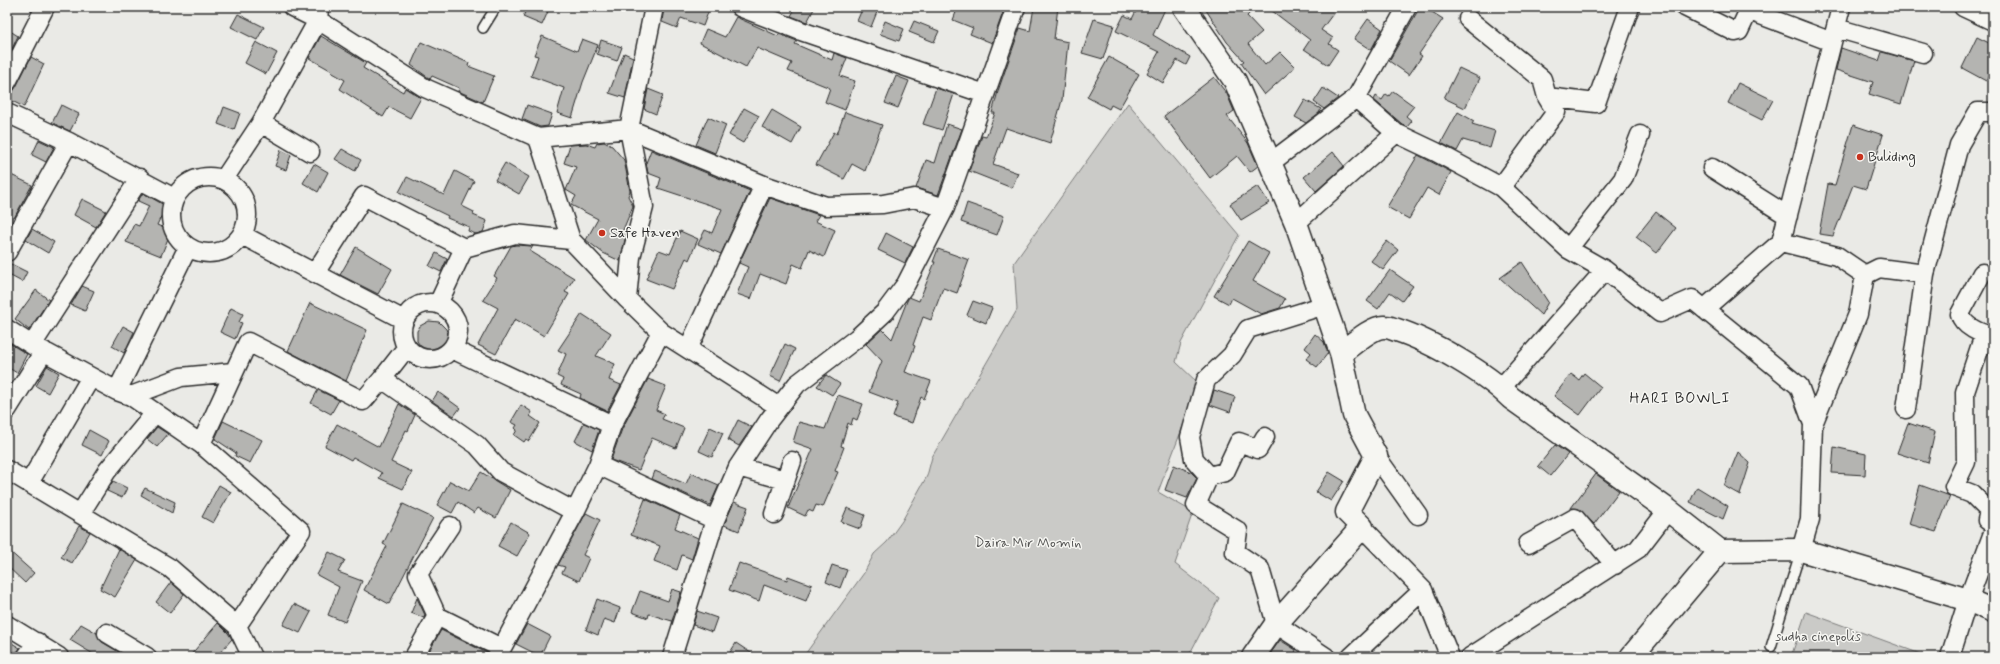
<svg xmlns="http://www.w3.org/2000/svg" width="2000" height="664" font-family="Mynerve,sans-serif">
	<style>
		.green { fill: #cacac7; stroke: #7a7a79 }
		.building { fill: #b4b4b1; stroke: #2b2b2b }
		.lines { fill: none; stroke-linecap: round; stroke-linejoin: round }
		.lane-casing { stroke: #2b2b2b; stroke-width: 12 }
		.street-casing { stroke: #2b2b2b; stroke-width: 21 }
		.secondary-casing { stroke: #2b2b2b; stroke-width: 25 }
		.lane { stroke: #f6f6f2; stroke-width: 9 }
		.street { stroke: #f6f6f2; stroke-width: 18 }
		.secondary { stroke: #f6f6f2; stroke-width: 22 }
		.poi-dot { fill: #c8321e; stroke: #f6f6f2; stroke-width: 1.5 }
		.labels { text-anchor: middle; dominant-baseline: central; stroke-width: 3; stroke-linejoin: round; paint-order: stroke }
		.poi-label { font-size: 14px; fill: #2b2b2b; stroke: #f6f6f2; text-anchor: start }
		.park-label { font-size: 14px; fill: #535352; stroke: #f6f6f2 }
		.neighbourhood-label { font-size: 15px; letter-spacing: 1px; fill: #2b2b2b; stroke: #f6f6f2 }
	</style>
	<rect width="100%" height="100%" fill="#eaeae6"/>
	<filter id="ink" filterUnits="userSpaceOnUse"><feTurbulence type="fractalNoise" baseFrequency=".025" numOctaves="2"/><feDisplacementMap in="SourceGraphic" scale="8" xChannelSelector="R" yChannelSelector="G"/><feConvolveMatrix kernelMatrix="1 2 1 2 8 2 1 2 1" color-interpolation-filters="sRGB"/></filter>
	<g filter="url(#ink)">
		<path class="green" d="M1128 103 1239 235 1181 343 1176 362 1199 384 1158 492 1193 512 1175 564 1219 598 1188 657H803L864 573 874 554 887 542 902 521 927 476 932 457 1017 310 1014 263Z
			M1806 612 1929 657H1791Z"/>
		<path class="building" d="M527 7H550L542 25 523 17Z
			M664 7H710L703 26 681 18 677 28 662 22Z
			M796 7H815L807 22 791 16Z
			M863 7H879L871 27 857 21Z
			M958 7H1005L992 43 970 34 973 28 953 20Z
			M1034 7H1058L1054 39 1068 42 1062 100 1050 143 1006 128 993 164 1018 173 1012 188 969 171 982 136 986 137 995 113H992L999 88 1020 28 1030 31Z
			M1138 7H1166L1153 35 1190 57 1186 65 1177 60 1163 83 1147 73 1159 52 1116 31 1124 15 1132 19Z
			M1204 7H1244L1250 13 1247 16 1262 32 1248 44 1265 65 1280 52 1295 67 1264 95 1241 63 1244 61 1227 42Z
			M1267 7H1338L1321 30 1333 38 1329 44 1338 50 1328 65 1304 49 1310 40Z
			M1420 7H1424L1443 19 1419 54 1422 56 1409 75 1389 61Z
			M238 14 264 27 257 40 231 27Z
			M736 17 778 36 779 34 797 41 795 44 832 60 834 53 847 58 840 76 855 81 845 110 825 102 830 88 788 71 792 63 757 48 746 67 700 43 706 29 725 37Z
			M1094 19 1114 25 1103 59 1082 53Z
			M1368 19 1382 29 1371 50 1354 39Z
			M885 21 904 29 899 41 880 34Z
			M914 21 939 31 934 42 909 32Z
			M7 29 18 36 7 59Z
			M321 36 366 63 363 68 403 92 405 88 421 98 410 118 389 107 383 117 340 89 345 80 331 72 332 71 309 58Z
			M542 36 577 51 582 39 598 45 583 82 572 118 557 113 564 88 531 76 538 56 534 55Z
			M1977 37 1993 45V68L1986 81 1962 68Z
			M601 40 622 47 617 61 597 54Z
			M256 42 277 53 266 74 245 63Z
			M421 42 469 63 468 66 494 76 483 102 458 91 459 88 432 76 430 79 411 65Z
			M1841 48 1879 61 1882 52 1914 61 1901 104 1869 94 1873 82 1836 70Z
			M624 53 633 57 625 98 609 93Z
			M31 57 44 64 24 107 8 99 16 87Z
			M1109 57 1139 74 1119 109 1111 105 1109 109 1087 97Z
			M1459 68 1480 78 1465 108 1444 98Z
			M896 76 909 81 898 108 885 103Z
			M1214 77 1227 94 1234 111 1227 116 1248 143 1258 166 1250 172 1237 156 1210 178 1164 116Z
			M1738 83 1773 100 1762 120 1728 103Z
			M936 88 954 94 942 130 923 124Z
			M1323 88 1338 98 1324 109 1314 102Z
			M648 89 663 95 656 114 644 109Z
			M1393 91 1414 106 1406 116 1412 121 1407 127 1402 124 1374 100 1376 96 1382 100 1386 94 1389 96Z
			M1305 100 1321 109 1319 113 1306 123 1295 117Z
			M61 105 79 114 70 131 52 123Z
			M527 105 552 114 548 126 540 127 522 119Z
			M224 107 240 113 234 130 218 124Z
			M744 108 759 116 743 143 729 135Z
			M772 110 801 127 792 144 762 127Z
			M845 112 882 125 865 171 852 164 844 179 816 165 834 132 837 134Z
			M1458 112 1474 121 1472 124 1495 131 1490 148 1463 140 1457 151 1441 143Z
			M708 117 726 125 715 153 696 145Z
			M947 124 962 129 938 195 916 188 926 160 935 163Z
			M1853 125 1883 135 1866 189 1853 185 1833 236 1819 234 1828 184 1835 185Z
			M39 140 54 147 46 162 32 155Z
			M604 142 612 146 624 160 630 191 628 196 633 206 623 230 627 232 620 261 603 253 586 240 598 219 571 205 576 196 566 190 576 167 564 163 570 145 586 144 595 147 597 143Z
			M342 149 361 160 355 171 335 159Z
			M281 150 291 155 286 170 275 166Z
			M651 150 750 191 721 254 698 244 705 230 712 233 722 209 658 188 661 178 648 173 646 163Z
			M1333 152 1344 166 1316 191 1304 177Z
			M1418 155 1451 172 1439 195 1427 188 1409 219 1387 207Z
			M505 163 529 177 519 194 495 180Z
			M314 164 328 172 318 192 303 183Z
			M455 171 474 181 462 206 474 212 473 215 487 221 483 232 476 234 468 231 469 227 447 218 448 216 399 192 407 177 444 195Z
			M7 173 32 185 7 231Z
			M1258 186 1269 203 1241 220 1230 204Z
			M143 193 166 206 157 225 171 231 161 256 126 242 134 224 139 226 149 206 138 201Z
			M770 198 819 215 815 221 835 230 824 257 809 250 802 268 793 264 786 284 760 274 751 299 737 294 748 267 739 263Z
			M82 199 106 211 96 227 74 215Z
			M967 203 1004 216 997 235 961 222Z
			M1656 212 1676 228 1657 253 1636 237Z
			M32 229 54 242 48 253 26 240Z
			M680 231 698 239 689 260 686 258 672 289 646 279 659 250 670 254Z
			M886 233 913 247 905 263 878 250Z
			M1248 241 1269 253 1253 281 1285 299 1280 308 1261 314 1232 298 1229 304 1214 296Z
			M1387 241 1398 250 1383 270 1371 261Z
			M516 245 533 246 530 251 574 278 565 292 569 294 544 336 515 319 496 354 478 345 498 308 483 300 497 278 494 276 511 246Z
			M356 247 392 269 378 294 340 275Z
			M938 249 969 260 957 293 943 288 931 320 923 317 913 345 915 346 905 372 931 381 924 399 921 397 912 423 893 417 898 403 869 392 882 361 866 344 882 329 892 339 907 301 909 297 919 301 935 262H933Z
			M436 253 447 259 441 272 429 266Z
			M7 262 27 272 22 282 7 274Z
			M1522 262 1548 302 1541 315 1500 278Z
			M1390 270 1413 286 1402 301 1390 292 1378 309 1367 301Z
			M82 286 94 291 85 311 71 305Z
			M36 290 49 300 29 330 15 319Z
			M973 301 992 308 986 323 967 315Z
			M310 303 367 330 346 381 288 351Z
			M231 308 243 314 239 322 242 323 235 339 220 332Z
			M582 314 611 333 596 356 615 364 609 380 621 385 607 411 580 398 581 394 561 385 563 379 557 376 566 354 558 350Z
			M429 321 439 322 446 329 448 334 447 340 443 344 442 349 434 352 423 350 417 341V331L420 326Z
			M123 326 134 332 124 353 112 346Z
			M1315 334 1324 342 1328 353 1317 367 1306 359 1311 353 1305 348Z
			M7 342 27 354 17 373 7 367Z
			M785 344 795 349 780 381 770 376Z
			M47 366 59 373 48 393 36 386Z
			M1584 373 1601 387 1580 415 1554 396 1571 374 1579 380Z
			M826 375 840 384 832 395 817 386Z
			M648 379 666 386 656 410 665 414 662 419 684 428 676 448 652 438 639 470 611 460 622 429Z
			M318 390 339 400 331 414 311 403Z
			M1214 390 1235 397 1230 412 1210 405Z
			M438 392 460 408 454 416 432 401Z
			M838 395 863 404 857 420 853 418 851 425 848 423 841 446 844 447 835 471 838 472 823 507 816 505 813 512 808 510 805 516 788 508 813 449 793 442 799 422 825 429Z
			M399 404 415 415 408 431 406 430 391 462 412 472 403 489 379 478 382 473 353 457 351 460 325 446 337 424 379 447Z
			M521 405 532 412 530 416 540 423 529 441 526 439 524 442 514 435 517 430 515 428 517 425 511 422Z
			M738 420 752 427 739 446 728 440Z
			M223 421 262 440 250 463 235 456 236 453 215 439Z
			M584 423 599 430 592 450 575 441Z
			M1908 423 1935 432 1928 463 1897 453Z
			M157 427 168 434 157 447 147 439Z
			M710 427 723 433 712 457 699 451Z
			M89 430 109 441 102 455 82 445Z
			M1555 445 1568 454 1550 476 1538 466Z
			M1834 447 1866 454 1865 475 1832 473Z
			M1738 452 1750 463 1740 495 1724 486Z
			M1174 465 1191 472 1197 478 1187 498 1165 490Z
			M655 471 686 484 691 473 719 485 710 505 652 479Z
			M481 472 510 490 496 518 478 508 474 513 458 502 452 513 437 505 450 481 469 491Z
			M1329 472 1344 481 1331 501 1316 492Z
			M1596 474 1619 491 1594 524 1579 509 1571 508Z
			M113 481 127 488 122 498 107 491Z
			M219 485 231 492 213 523 202 517Z
			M1920 485 1950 496 1936 532 1909 524Z
			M1697 487 1728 506 1723 519 1690 502Z
			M145 488 175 502 172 513 141 495Z
			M645 499 680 515 675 528 698 538 692 559 682 555 677 570 654 561 660 546 631 535Z
			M734 502 748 507 739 531 724 525Z
			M403 504 433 518 389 604 364 590 387 546 383 544Z
			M847 508 865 515 860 529 841 522Z
			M586 513 600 520 583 555 589 558 579 581 562 573 565 567 558 565Z
			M511 522 530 533 517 556 498 546Z
			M79 526 90 532 72 563 61 557Z
			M7 549 34 573 25 583 7 566Z
			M119 549 137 560 115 597 100 589Z
			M329 552 345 560 338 572 362 581 345 622 328 615 339 587 317 575Z
			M739 563 787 580 788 576 812 585 806 601 764 585 759 601 729 590Z
			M832 565 847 570 840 588 826 582Z
			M171 582 184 594 170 613 156 602Z
			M672 589 681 592 672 621 649 614 648 618 632 612 640 591 668 601Z
			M417 598 425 615 424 618 411 613Z
			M597 599 620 608 615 623 604 619 598 635 586 630Z
			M294 604 311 612 300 633 283 625Z
			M697 611 717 618 712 632 693 625Z
			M218 623 228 633 232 639 216 657H189Z
			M81 624 97 633 102 642 119 652 116 657H98L70 640Z
			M527 624 550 636 540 656 516 644Z
			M441 630 487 653V657H426Z
			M7 640 20 648 16 657H7Z
			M1280 640 1296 650 1294 657H1268Z
			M736 643 757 657H727Z"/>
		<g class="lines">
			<defs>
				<path id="lane" d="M483 28 496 7
					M1771 647 1801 550"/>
				<path id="street" d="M292 7 318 20 425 88 538 138 629 129 764 185 826 206 883 204 914 198 945 208
					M740 7 801 31 985 94
					M1685 7 1735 32 1739 31 1748 12 1750 11 1832 42
					M1963 7 1993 21
					M1468 19 1542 79 1547 97 1556 112 1501 187
					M1836 28 1923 53
					M7 82 45 7
					M1547 97 1596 103 1630 7
					M1356 98 1407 7
					M7 113 69 142 174 198
					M261 123 310 152
					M538 138 571 240 627 299 661 332 779 407
					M1270 163 1356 98 1396 133 1436 152 1501 187 1568 249 1605 270 1660 313 1692 299 1799 386 1813 424 1810 519 1801 550
					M1712 168 1788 216
					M171 215a38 38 0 1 1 76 0a38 38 0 1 1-76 0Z
					M224 179 261 123 318 20 319 8
					M1296 223 1396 133
					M242 235 404 320
					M1781 242 1837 256 1865 275
					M1568 249 1623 179 1640 135
					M7 252 69 142
					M315 273 364 196 464 248
					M1982 273 1960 314C1963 326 1981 335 1993 335
					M1865 275 1879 268 1925 274 1959 145 1978 112H1993
					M627 299 631 257 644 207 629 129 654 7
					M402 331a28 28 0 1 1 56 0a28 28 0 1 1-56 0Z
					M438 304 464 248 515 234 571 240
					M1325 305 1248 329 1232 355 1206 380 1190 437 1194 459 1209 476 1196 505 1238 531 1235 552 1260 569 1276 624 1326 657
					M1704 309 1781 242 1841 7
					M7 329 32 345 117 391 131 396 201 444 301 531 237 626
					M1984 335 1965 392 1966 462 1954 487 1972 494 1989 511 1987 520 1993 524
					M32 345 140 178
					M452 349 612 425
					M688 349 764 185
					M382 379 477 445 501 472 575 512
					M1501 388 1605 270
					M117 391 188 247
					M131 396 181 377 233 372
					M1906 409 1925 274
					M7 410 44 351
					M1813 424 1858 314 1865 275
					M201 444 248 342 363 401 382 379 407 347
					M1376 456 1418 515
					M598 465 715 520
					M738 467 785 480
					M7 470 170 568 237 626 252 657
					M1209 476 1225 472 1239 442 1258 449 1265 437
					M29 483 91 377
					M80 514 107 471 155 413
					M774 514 792 461
					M450 526 418 574 437 616 501 648
					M1362 527 1423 590 1450 657
					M1528 544 1575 518 1615 565
					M7 625 59 657
					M107 633 147 657
					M26 657 37 642
					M414 657 437 616
					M497 657 575 512 598 465 612 425 661 332
					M672 657 715 520 738 467 769 420 797 384 857 338 885 312 906 284 945 208 1016 7
					M1351 657 1423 590
					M1470 657 1638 549 1668 510
					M1950 657 1968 600 1993 533"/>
				<path id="secondary" d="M1184 7 1235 81 1296 223 1341 353 1354 415 1376 456 1347 512 1362 527 1276 624 1253 657
					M1341 353C1352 345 1372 326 1385 327 1389 327 1393 329 1397 330 1431 341 1486 373 1511 398L1668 510 1720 551 1801 550 1968 600 1993 611
					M1631 657 1720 551"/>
			</defs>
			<use href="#lane" class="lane-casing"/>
			<use href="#street" class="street-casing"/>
			<use href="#secondary" class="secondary-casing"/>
			<use href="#lane" class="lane"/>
			<use href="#street" class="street"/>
			<use href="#secondary" class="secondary"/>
		</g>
	</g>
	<g class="poi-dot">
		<circle cx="1860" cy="157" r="4"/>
		<circle cx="602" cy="233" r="4"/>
	</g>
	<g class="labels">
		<g class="poi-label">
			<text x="1868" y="157">Buliding</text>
			<text x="610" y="233">Safe Haven</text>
		</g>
		<g class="park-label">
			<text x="1028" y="543">Daira Mir Momin</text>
			<text x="1818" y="637">sudha cinepolis</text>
		</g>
		<g class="neighbourhood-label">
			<text x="1680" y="399">HARI BOWLI</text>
		</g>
	</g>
	<rect width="2000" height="664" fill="none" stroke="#f6f6f2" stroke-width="24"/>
	<rect x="12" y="12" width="1976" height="640" fill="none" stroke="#2b2b2b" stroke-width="1.5" filter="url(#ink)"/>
</svg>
